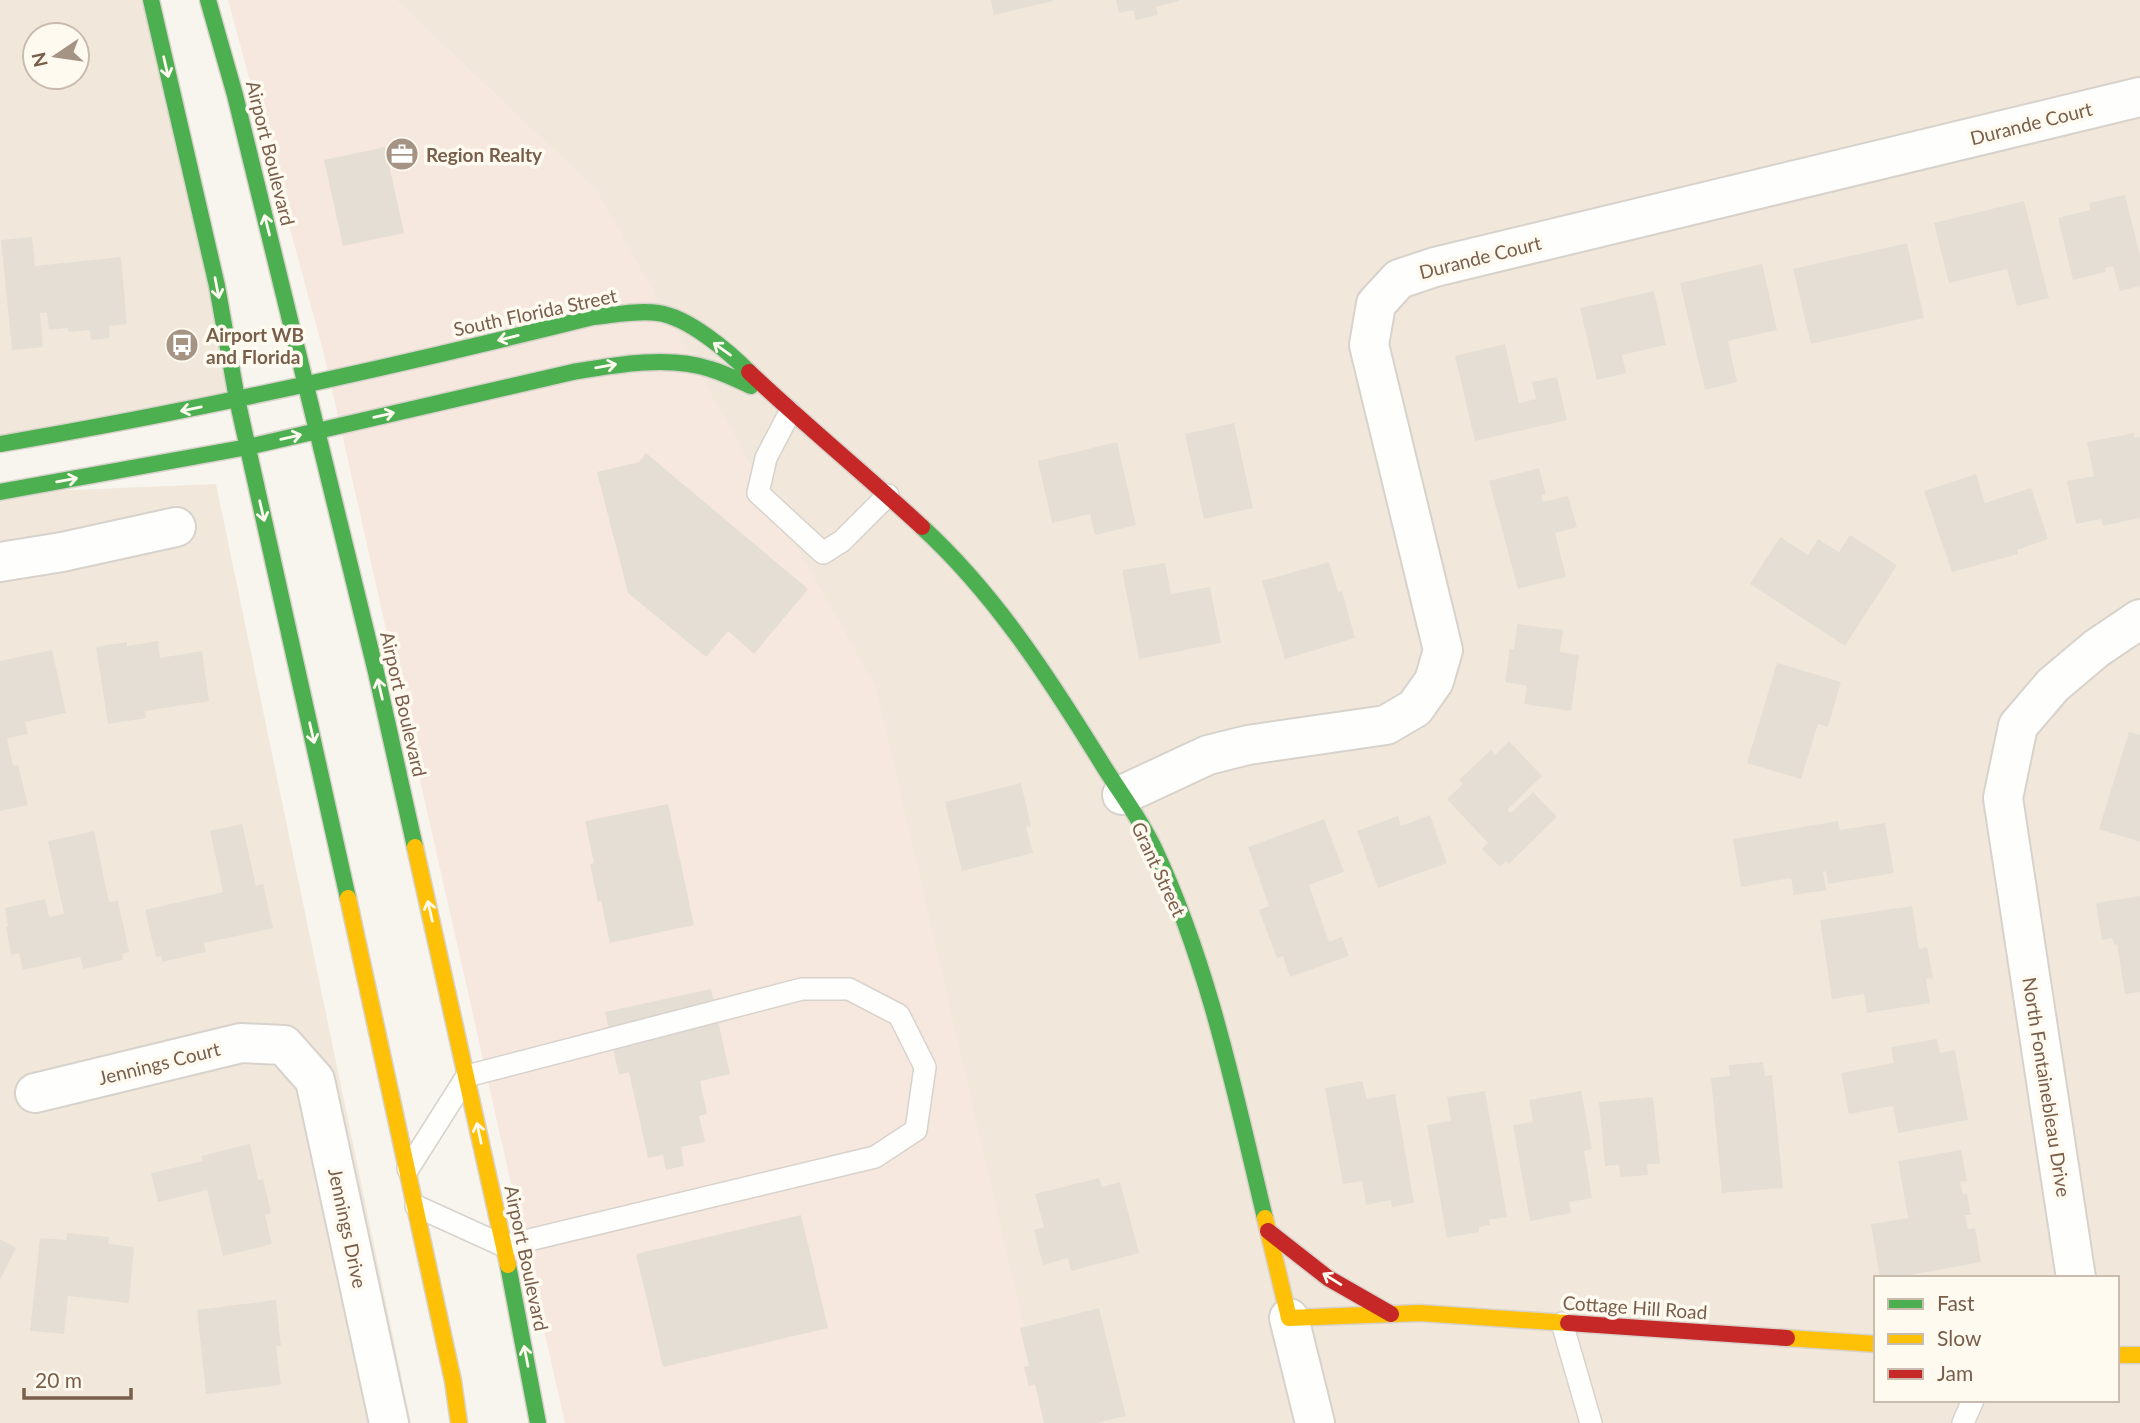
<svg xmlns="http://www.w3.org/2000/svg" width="2140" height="1423" font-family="Lato,sans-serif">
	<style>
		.residential { fill: #f1e8db; fill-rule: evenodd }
		.commercial { fill: #f6e8df }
		.building { fill: #e5ded5 }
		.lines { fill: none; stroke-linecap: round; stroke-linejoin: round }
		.lane-casing { stroke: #d8d2cc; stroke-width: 24 }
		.street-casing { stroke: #d8d2cc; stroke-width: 42 }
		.fast-casing { stroke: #d8d2cb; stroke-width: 19 }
		.slow-casing { stroke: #d8d2cb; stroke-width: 19 }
		.jam-casing { stroke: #d8d2cb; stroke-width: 19 }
		.lane { stroke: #fefefc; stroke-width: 21 }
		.street { stroke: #fefefc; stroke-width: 38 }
		.fast { stroke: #4caf50; stroke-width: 16 }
		.slow { stroke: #ffc107; stroke-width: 16 }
		.jam { stroke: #c62828; stroke-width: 16 }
		.oneway { stroke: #fffaf0 }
		.labels { text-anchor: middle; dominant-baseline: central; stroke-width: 7; stroke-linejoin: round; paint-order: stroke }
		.street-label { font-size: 19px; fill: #795e4b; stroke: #fffaf0 }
		.poi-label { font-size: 19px; font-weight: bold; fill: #795e4b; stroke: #fffaf0; text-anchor: start }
	</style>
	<rect width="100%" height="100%" fill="#f8f5ee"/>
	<path class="residential" d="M0 0H151L237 399 0 444ZM35 35H77V77H35Z
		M395 0H2140V1423H1046L597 191ZM1876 1278H2117V1400H1876Z
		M216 484 411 1423H0V493Z"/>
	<path class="commercial" d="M228 0H395L597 191 876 688 1046 1423H565L324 354Z"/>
	<path class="building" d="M991 0H1053V1L994 15Z
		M1116 0H1179V1L1156 7 1158 15 1136 20 1133 10 1119 13Z
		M385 147 404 233 343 246 324 160Z
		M2125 195 2140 255V286L2120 291 2113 266 2105 268 2106 272 2073 280 2058 218 2090 210 2089 203Z
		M2024 201 2049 298 2017 306 2007 269 1949 283 1934 223Z
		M32 237 35 266 121 257 127 324 109 326 110 338 91 340 90 330 68 332V328L49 330 47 313H40L43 347 12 350 1 240Z
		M1907 243 1924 318 1811 344 1793 269Z
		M1762 264 1777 330 1728 341 1737 382 1705 390 1680 283Z
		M1654 291 1666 345 1622 355 1626 373 1597 380 1580 308Z
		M1505 344 1519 403 1536 399 1532 382 1557 377 1567 420 1475 441 1455 356Z
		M1234 423 1253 508 1204 519 1185 434Z
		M2134 433 2135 438 2140 437V518L2103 526 2101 519 2076 524 2067 481 2094 476 2087 442Z
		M1117 442 1136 525 1095 535 1090 514 1052 523 1038 461Z
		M646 453 808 589 754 654 728 631 706 657 628 593 597 472 639 462Z
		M1539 468 1546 494 1542 495 1543 502 1568 496 1577 527 1555 533 1566 577 1518 589 1489 481Z
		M1976 474 1985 503 2031 488 2048 539 2017 550 2018 554 1952 572 1924 491Z
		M1850 535 1897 565 1845 646 1750 584 1780 537 1808 555 1818 539 1839 552Z
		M1329 562 1338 592 1342 591 1355 638 1285 659 1262 581Z
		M1165 563 1171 594 1210 587 1221 643 1139 659 1122 570Z
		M1517 624 1563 630 1560 652 1579 655 1571 711 1524 704 1527 686 1505 682 1510 649H1514Z
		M158 641 160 658 202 651 209 701 145 711 146 718 108 724 96 647 127 642V646Z
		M52 650 66 713 25 722 28 734 7 738 13 766 18 765 28 805 0 811V661Z
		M1777 663 1841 682 1828 727 1818 724 1801 779 1747 763Z
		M2129 732 2140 735V842L2099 829Z
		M1509 741 1542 776 1507 810 1511 813 1533 792 1557 817 1509 864 1506 861 1500 867 1482 849 1488 843 1447 799 1463 784 1459 780 1491 750 1495 755Z
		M1021 783 1031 826 1026 827 1033 853 962 871 945 802Z
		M668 804 694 925 610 943 601 901 598 902 590 864 594 863 585 821Z
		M1430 815 1447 863 1378 888 1357 831 1398 816 1401 826Z
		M1324 819 1344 872 1309 885 1329 942 1342 937 1349 956 1290 977 1283 956 1277 958 1259 910 1269 906 1248 847Z
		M1838 821 1840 830 1885 823 1894 873 1828 884 1826 871 1823 872 1826 890 1794 895 1791 878 1741 887 1733 839Z
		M242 824 256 886 263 884 273 928 204 943 206 952 162 962 161 956 156 957 145 910 223 892 210 831Z
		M94 831 109 902 118 901 129 952 122 954 123 960 83 969 80 957 23 970 19 953 11 955 6 927 8 926 5 908 45 899 49 917 64 914 48 841Z
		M2140 896V992L2125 994 2117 944 2114 945 2112 938 2102 940 2096 903Z
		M1912 906 1919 949 1927 947 1933 978 1926 979 1930 1003 1867 1013 1864 994 1832 999 1820 920Z
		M711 989 730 1074 700 1081 707 1114 699 1116 705 1142 681 1147 684 1166 666 1170 663 1155 648 1158 629 1072 619 1075 605 1012Z
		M1937 1039 1940 1053 1955 1050 1968 1120 1898 1133 1893 1106 1849 1114 1841 1073 1894 1063 1891 1047Z
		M1763 1062 1765 1076 1772 1075 1783 1188 1722 1193 1711 1078 1730 1076 1729 1065Z
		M1362 1081 1367 1099 1395 1094 1414 1203 1392 1207 1391 1200 1366 1205 1362 1181 1343 1184 1325 1088Z
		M1485 1091 1507 1217 1489 1220 1490 1225 1479 1227V1232L1447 1238 1427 1125 1451 1121 1447 1097Z
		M1581 1091 1592 1149 1584 1151 1592 1198 1569 1202 1571 1213 1530 1221 1513 1125 1533 1122 1529 1100Z
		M1653 1097 1660 1164H1647L1648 1175 1620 1177 1619 1165 1605 1166 1599 1102Z
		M250 1144 258 1180 263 1179 271 1213 265 1215 272 1244 223 1256 207 1190 158 1202 151 1173 203 1161 201 1156Z
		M1961 1150 1967 1181 1960 1182 1963 1194H1967L1971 1215H1965L1968 1229 1975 1228 1981 1262 1894 1278H1880L1871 1224 1908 1218 1898 1161Z
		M1099 1178 1102 1187 1120 1182 1139 1253 1071 1271 1068 1258 1043 1265 1034 1230 1044 1227 1035 1194Z
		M801 1215 828 1328 663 1367 636 1254Z
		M67 1233 109 1237 108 1244 134 1247 129 1303 68 1296 64 1334 30 1331 40 1238 66 1240Z
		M0 1239 16 1248 0 1280Z
		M276 1300 281 1346H276L281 1385 206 1394 197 1310Z
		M1099 1308 1126 1416 1096 1423H1044L1035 1384 1029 1386 1024 1367 1029 1366 1020 1328Z"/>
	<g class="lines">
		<defs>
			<path id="lane" d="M790 412 766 458 758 493 823 553 842 541 888 495
				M408 1169 467 1076 802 989H849L899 1015 925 1067 916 1130 875 1157 504 1246 416 1206
				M1562 1323 1591 1423
				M1963 1423 1973 1400"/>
			<path id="street" d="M0 562 62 552 176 527
				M1122 795 1208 755 1248 745 1386 725 1415 708 1434 681 1443 650 1369 345 1376 304 1399 279 1435 267 2140 97
				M35 1093 241 1043 284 1045 315 1080 389 1423
				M2076 1278 2003 798 2018 726 2053 685 2097 648 2140 619
				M1289 1318 1315 1423"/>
			<path id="fast" d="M151 0 217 286 237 399 348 898
				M208 0 235 95 376 672 415 847
				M0 444C200 410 397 366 593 317 614 315 637 310 658 313 688 317 728 351 749 372
				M0 492 248 447 573 372C614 365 669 355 710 369 724 373 738 380 751 386
				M922 527C995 594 1049 678 1101 762 1118 790 1140 818 1154 848 1209 965 1235 1093 1265 1218
				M508 1265 538 1423"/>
			<path id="slow" d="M415 847 508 1265
				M348 898 453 1381 459 1423
				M1265 1218 1289 1318 1420 1313 1568 1323
				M1787 1338 1876 1344
				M2117 1355H2140"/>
			<path id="jam" d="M749 372C805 425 865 474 922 527
				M1268 1231 1328 1278 1391 1314
				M1568 1323 1787 1338"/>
		</defs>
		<use href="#lane" class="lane-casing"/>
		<use href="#street" class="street-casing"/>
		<use href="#fast" class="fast-casing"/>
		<use href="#slow" class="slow-casing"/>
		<use href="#jam" class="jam-casing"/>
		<use href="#lane" class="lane"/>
		<use href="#street" class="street"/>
		<use href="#fast" class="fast"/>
		<use href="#slow" class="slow"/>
		<use href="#jam" class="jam"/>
	</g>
	<defs><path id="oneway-shaft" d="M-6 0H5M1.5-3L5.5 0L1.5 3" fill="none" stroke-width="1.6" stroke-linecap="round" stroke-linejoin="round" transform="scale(1.75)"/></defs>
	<g class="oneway">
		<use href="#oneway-shaft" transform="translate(166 67) rotate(77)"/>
		<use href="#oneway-shaft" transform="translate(267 225) rotate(-104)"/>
		<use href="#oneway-shaft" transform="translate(217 288) rotate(79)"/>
		<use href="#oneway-shaft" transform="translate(508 338) rotate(166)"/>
		<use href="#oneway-shaft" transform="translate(722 349) rotate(-144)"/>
		<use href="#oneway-shaft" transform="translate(606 366) rotate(-10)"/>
		<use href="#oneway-shaft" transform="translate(191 409) rotate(168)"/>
		<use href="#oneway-shaft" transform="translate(384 415) rotate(-13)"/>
		<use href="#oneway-shaft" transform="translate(291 437) rotate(-13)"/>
		<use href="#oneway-shaft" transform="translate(67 480) rotate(-10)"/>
		<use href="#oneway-shaft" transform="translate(262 511) rotate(77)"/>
		<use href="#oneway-shaft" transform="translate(380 689) rotate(-103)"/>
		<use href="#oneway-shaft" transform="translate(312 733) rotate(77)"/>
		<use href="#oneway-shaft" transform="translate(430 911) rotate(-103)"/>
		<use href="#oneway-shaft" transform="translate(479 1133) rotate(-102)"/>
		<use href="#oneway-shaft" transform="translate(1332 1279) rotate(-148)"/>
		<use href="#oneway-shaft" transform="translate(526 1356) rotate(-101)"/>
	</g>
	<defs>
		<symbol id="office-disc" viewBox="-11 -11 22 22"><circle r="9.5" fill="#a59384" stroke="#fffaf0"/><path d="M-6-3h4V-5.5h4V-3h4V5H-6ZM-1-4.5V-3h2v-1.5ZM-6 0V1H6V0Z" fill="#fff"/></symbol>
		<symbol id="bus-disc" viewBox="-11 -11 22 22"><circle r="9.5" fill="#a59384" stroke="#fffaf0"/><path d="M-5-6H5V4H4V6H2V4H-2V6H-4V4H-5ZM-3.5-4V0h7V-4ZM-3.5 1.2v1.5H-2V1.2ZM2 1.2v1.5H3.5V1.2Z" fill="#fff"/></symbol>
	</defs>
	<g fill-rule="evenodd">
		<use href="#office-disc" x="383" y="135" width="38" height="38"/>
		<use href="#bus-disc" x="163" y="326" width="38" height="38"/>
	</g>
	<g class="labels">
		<g class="street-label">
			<text transform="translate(2031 123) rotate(-14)">Durande Court</text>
			<text transform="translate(271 153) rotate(76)">Airport Boulevard</text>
			<text transform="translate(1480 257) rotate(-14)">Durande Court</text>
			<text transform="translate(535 312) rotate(-12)">South Florida Street</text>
			<text transform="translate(404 704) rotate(77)">Airport Boulevard</text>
			<text transform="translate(1159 869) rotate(65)">Grant Street</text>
			<text transform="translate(159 1063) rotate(-14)">Jennings Court</text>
			<text transform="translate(2047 1087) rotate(81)">North Fontainebleau Drive</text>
			<text transform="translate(348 1228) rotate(78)">Jennings Drive</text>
			<text transform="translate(527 1258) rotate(78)">Airport Boulevard</text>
			<text transform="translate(1635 1307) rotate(4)">Cottage Hill Road</text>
		</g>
		<g class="poi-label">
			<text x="426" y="154">Region Realty</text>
			<text x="206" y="334">Airport WB<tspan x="206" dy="22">and Florida</tspan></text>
		</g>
	</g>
	<rect x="1874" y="1276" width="245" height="126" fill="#fffaf0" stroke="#c9bcae" stroke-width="2"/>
	<rect x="1888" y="1299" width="35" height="10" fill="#4caf50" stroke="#c9bcae" stroke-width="2"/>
	<text x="1937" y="1311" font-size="21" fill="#795e4b">Fast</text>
	<rect x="1888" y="1334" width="35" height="10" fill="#ffc107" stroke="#c9bcae" stroke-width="2"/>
	<text x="1937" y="1346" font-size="21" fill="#795e4b">Slow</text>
	<rect x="1888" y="1369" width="35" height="10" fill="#c62828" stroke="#c9bcae" stroke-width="2"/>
	<text x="1937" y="1381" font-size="21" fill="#795e4b">Jam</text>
	<g transform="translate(56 56) rotate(257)"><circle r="33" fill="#fffaf0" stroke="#c9bcae" stroke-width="2"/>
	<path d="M0-5L12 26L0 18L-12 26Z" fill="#a59384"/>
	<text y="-10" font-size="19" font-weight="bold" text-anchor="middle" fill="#795e4b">N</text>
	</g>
	<path d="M24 1388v10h107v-10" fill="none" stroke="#795e4b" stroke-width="3.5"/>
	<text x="35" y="1388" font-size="21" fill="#795e4b" stroke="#fffaf0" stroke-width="5" paint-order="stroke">20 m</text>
</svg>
